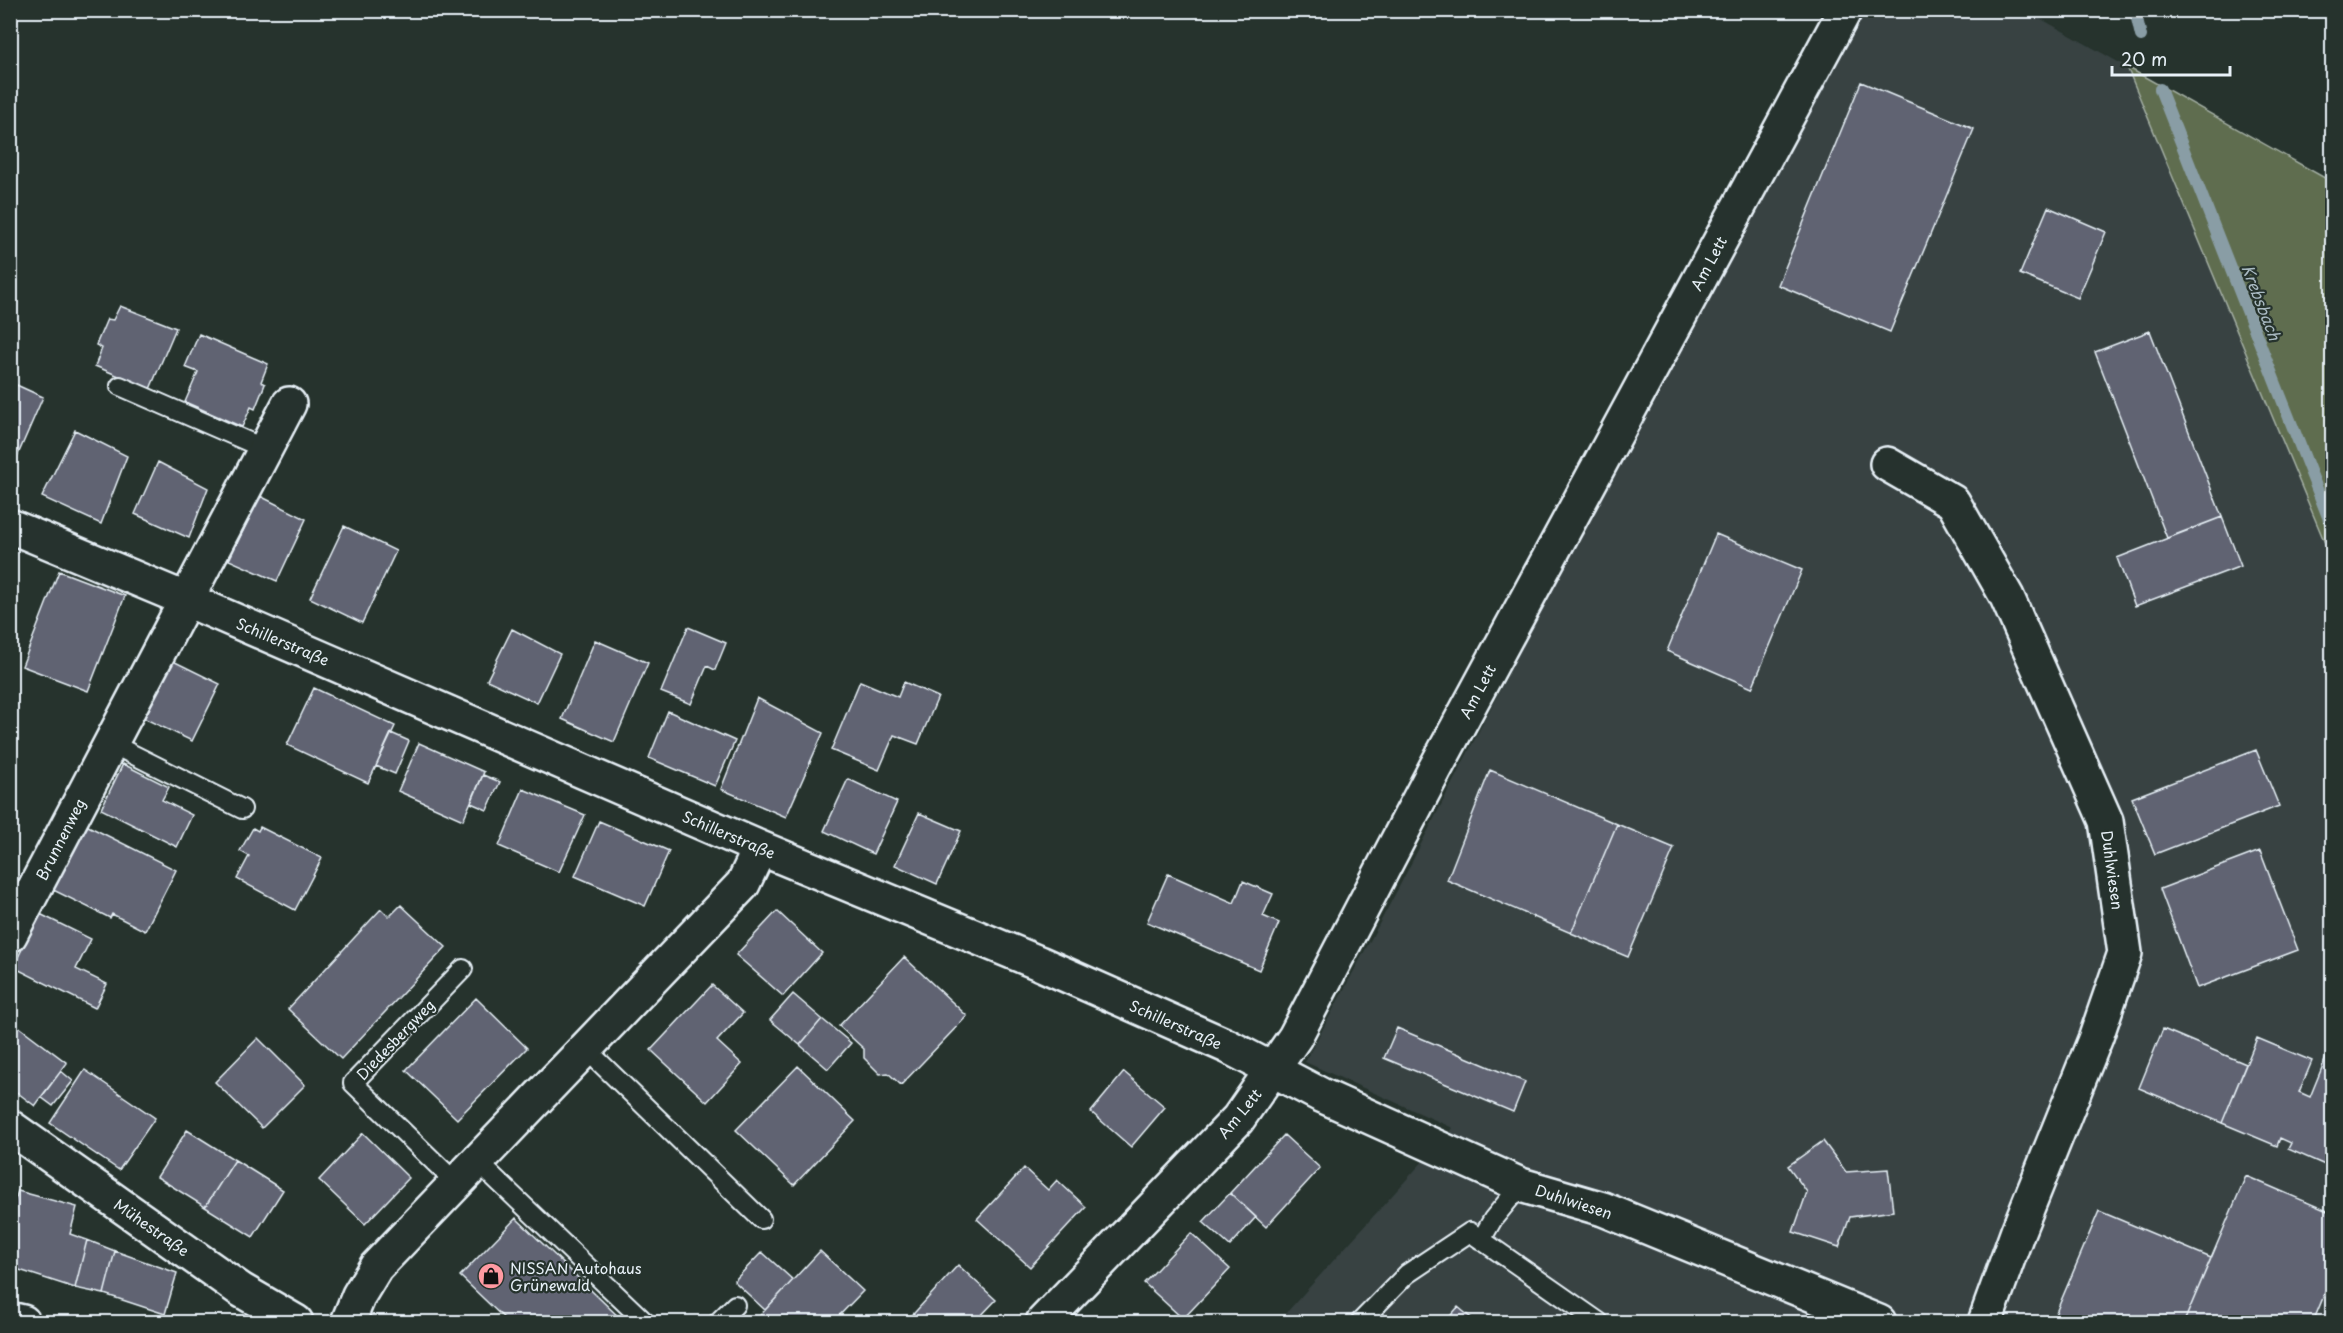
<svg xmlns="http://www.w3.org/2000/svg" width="2343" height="1333" font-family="'Playpen Sans',sans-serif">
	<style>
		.built { fill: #374242 }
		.green { fill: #5f6d4f; stroke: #a4afa4; stroke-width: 1.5 }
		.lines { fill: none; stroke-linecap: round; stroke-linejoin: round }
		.stream { stroke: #899da5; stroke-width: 12 }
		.building { fill: #606472; stroke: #e8f1f8; stroke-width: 1.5 }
		.service-casing { stroke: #e8f1f8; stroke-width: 22 }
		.minor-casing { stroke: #e8f1f8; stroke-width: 38 }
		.secondary-casing { stroke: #e8f1f8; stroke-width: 38 }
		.service { stroke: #26332d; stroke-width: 18 }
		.minor { stroke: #26332d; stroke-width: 33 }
		.secondary { stroke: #26332d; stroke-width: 33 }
		.labels { text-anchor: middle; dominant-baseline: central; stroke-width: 4.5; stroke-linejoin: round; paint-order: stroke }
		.street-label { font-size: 15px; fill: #e8f1f8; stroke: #26332d }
		.poi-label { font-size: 15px; fill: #e8f1f8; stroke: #26332d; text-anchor: start }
		.water-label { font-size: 16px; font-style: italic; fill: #a8b9c1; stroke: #26332d }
	</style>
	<rect width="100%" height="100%" fill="#26332d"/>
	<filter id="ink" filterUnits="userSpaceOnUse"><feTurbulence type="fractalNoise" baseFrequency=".0167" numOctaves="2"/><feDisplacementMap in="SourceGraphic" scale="12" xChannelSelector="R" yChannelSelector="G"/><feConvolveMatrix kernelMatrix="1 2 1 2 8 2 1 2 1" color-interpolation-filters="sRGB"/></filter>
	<g filter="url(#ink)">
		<path class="built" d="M1848 11H2027L2127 67 2332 560V1322H1278L1453 1128 1305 1062 1399 887Z"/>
		<path class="green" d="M2127 67 2332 182V560Z"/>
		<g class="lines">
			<path class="stream" d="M2135 10 2141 36
				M2160 89 2332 527"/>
		</g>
		<path class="building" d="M1861 82 1974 129 1890 332 1778 285Z
			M2048 207 2106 232 2078 298 2020 274Z
			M120 306 176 328 150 389 95 366 102 348 96 345 107 319 113 320Z
			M2150 331 2222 517 2167 538 2095 352Z
			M199 334 268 364 261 382 265 384 255 409 251 407 242 427 185 402 198 372 185 367Z
			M10 382 43 397 13 466 10 465Z
			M75 430 127 456 101 524 42 497Z
			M158 462 208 488 189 538 135 514Z
			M260 496 306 519 277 581 229 560Z
			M2222 517 2241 566 2135 606 2117 558Z
			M344 526 396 551 362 623 310 598Z
			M1716 534 1802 570 1752 688 1667 651Z
			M59 571 125 596 88 691 22 666Z
			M688 627 726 643 715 670 707 666 691 704 661 692Z
			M512 629 560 654 537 703 487 680Z
			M595 640 648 663 614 742 562 719Z
			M167 658 220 684 192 741 139 716Z
			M860 681 898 697 904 682 938 697 918 744 894 735 879 770 831 750Z
			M314 688 395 726 368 783 287 745Z
			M757 698 823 733 786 817 721 789Z
			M668 711 735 741 715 786 649 758Z
			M391 733 409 741 395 774 376 766Z
			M419 743 484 772 463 820 398 791Z
			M2256 750 2279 806 2155 854 2132 798Z
			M123 764 169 787 162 800 192 815 177 847 101 809Z
			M1490 770 1617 824 1571 933 1447 880Z
			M483 775 500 782 487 810 471 803Z
			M848 779 897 802 873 854 824 831Z
			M523 789 585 815 559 872 499 846Z
			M919 813 961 831 937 884 895 865Z
			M72 818 176 870 145 931 112 914 110 918 39 883Z
			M599 821 669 851 645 906 575 876Z
			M1617 824 1674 848 1628 957 1571 933Z
			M260 827 322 858 295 910 237 879 249 856 240 851 253 828 258 831Z
			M2260 851 2298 950 2197 988 2160 889Z
			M1168 874 1234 903 1243 881 1273 894 1263 916 1279 923 1259 970 1147 922Z
			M401 905 446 947 341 1059 288 1009 381 909 389 917Z
			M777 911 822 953 783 996 736 955Z
			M40 914 91 939 76 969 107 984 95 1008 13 967Z
			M904 957 967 1016 901 1085 888 1073 880 1074 864 1058V1049L839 1026Z
			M712 985 743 1013 717 1041 742 1064 707 1102 651 1050Z
			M793 994 822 1019 800 1045 770 1020Z
			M476 998 527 1048 457 1119 406 1070Z
			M822 1019 851 1043 828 1069 800 1045Z
			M10 1020 67 1063 35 1106 10 1087Z
			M1397 1028 1525 1082 1513 1112 1384 1058Z
			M2163 1029 2246 1064 2222 1123 2139 1088Z
			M258 1038 305 1085 262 1128 215 1082Z
			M2257 1038 2312 1061 2299 1092 2310 1097 2332 1043V1168L2288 1149 2291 1143 2280 1138 2277 1146 2222 1123Z
			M798 1066 855 1121 794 1185 736 1130Z
			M85 1070 155 1118 119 1170 50 1123Z
			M61 1071 73 1081 53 1106 41 1097Z
			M1124 1072 1165 1107 1131 1147 1091 1112Z
			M187 1130 235 1160 205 1207 157 1177Z
			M363 1133 409 1178 365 1224 319 1180Z
			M1284 1135 1320 1168 1266 1227 1230 1193Z
			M1823 1141 1846 1172 1888 1169 1893 1211 1850 1217 1839 1247 1793 1232 1807 1192 1788 1166Z
			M235 1160 283 1190 253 1237 205 1207Z
			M1024 1168 1048 1190 1057 1180 1086 1207 1030 1267 977 1219Z
			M2246 1176 2332 1213V1276L2313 1322H2184Z
			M18 1191 77 1207 70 1234 87 1240 75 1288 10 1267V1215Z
			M1230 1193 1256 1217 1230 1246 1203 1222Z
			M2099 1211 2211 1258 2184 1322H2052Z
			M516 1218 624 1322H508L460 1276Z
			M1191 1233 1230 1269 1183 1319 1144 1283Z
			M87 1240 115 1251 104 1294 75 1288Z
			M115 1251 177 1273 165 1314 104 1294Z
			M820 1251 863 1291 833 1322H754Z
			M762 1252 793 1280 765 1310 734 1281Z
			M958 1265 996 1300 975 1322H906Z
			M1458 1307 1476 1322H1445Z"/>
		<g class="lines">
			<defs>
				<path id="service" d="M120 386 265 449
					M110 743 242 809
					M585 1048 761 1219
					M477 1161 645 1322
					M456 1183 353 1083 463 969
					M1481 1240 1493 1219 1521 1185
					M718 1322 735 1305
					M1360 1322 1407 1274 1470 1232 1599 1322"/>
				<path id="minor" d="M1887 464 1953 502 2007 597 2106 821 2125 953 2096 1037 2018 1231 1985 1322
					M10 526 185 599 760 848 1039 963 1227 1046 1321 1095 1521 1185 1603 1209 1879 1322
					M10 935 289 404
					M10 1127 241 1290 296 1322
					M348 1322 359 1295 376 1267 743 884 760 848
					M1043 1322 1238 1119 1295 1037 1435 769 1845 10"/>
				<path id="secondary" d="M10 1319 23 1322"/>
			</defs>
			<use href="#service" class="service-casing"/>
			<use href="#minor" class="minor-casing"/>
			<use href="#secondary" class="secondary-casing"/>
			<use href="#service" class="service"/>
			<use href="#minor" class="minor"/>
			<use href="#secondary" class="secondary"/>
		</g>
	</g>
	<defs>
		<symbol id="shop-disc" viewBox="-11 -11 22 22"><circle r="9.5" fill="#ff9aa2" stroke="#26332d"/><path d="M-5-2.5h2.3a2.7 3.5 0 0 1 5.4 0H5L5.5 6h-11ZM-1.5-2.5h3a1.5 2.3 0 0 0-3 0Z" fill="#111"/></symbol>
	</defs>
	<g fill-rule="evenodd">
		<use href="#shop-disc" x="476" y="1261" width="30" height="30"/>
	</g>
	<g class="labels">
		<g class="street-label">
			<text transform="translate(1708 263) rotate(-62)">Am Lett</text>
			<text transform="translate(283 641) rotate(23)">Schillerstraße</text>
			<text transform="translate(1477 691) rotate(-62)">Am Lett</text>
			<text transform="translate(729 834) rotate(23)">Schillerstraße</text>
			<text transform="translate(60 839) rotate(-63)">Brunnenweg</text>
			<text transform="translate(2113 870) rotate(82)">Duhlwiesen</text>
			<text transform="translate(1176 1024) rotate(24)">Schillerstraße</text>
			<text transform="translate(395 1039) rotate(-46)">Diedesbergweg</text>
			<text transform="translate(1239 1113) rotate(-51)">Am Lett</text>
			<text transform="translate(1574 1201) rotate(18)">Duhlwiesen</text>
			<text transform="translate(152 1227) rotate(35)">Mühestraße</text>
		</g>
		<g class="poi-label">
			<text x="510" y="1267">NISSAN Autohaus<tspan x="510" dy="17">Grünewald</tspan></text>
		</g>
		<g class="water-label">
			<text transform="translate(2262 302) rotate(69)">Krebsbach</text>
		</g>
	</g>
	<rect width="2343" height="1333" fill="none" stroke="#26332d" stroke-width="36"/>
	<rect x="18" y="18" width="2307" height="1297" fill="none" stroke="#e8f1f8" stroke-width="2" filter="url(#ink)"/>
	<path d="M2112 66v9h118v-9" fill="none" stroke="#e8f1f8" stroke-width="3"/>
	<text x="2121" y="66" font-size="18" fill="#e8f1f8" stroke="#26332d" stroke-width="4.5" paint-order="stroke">20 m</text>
</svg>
